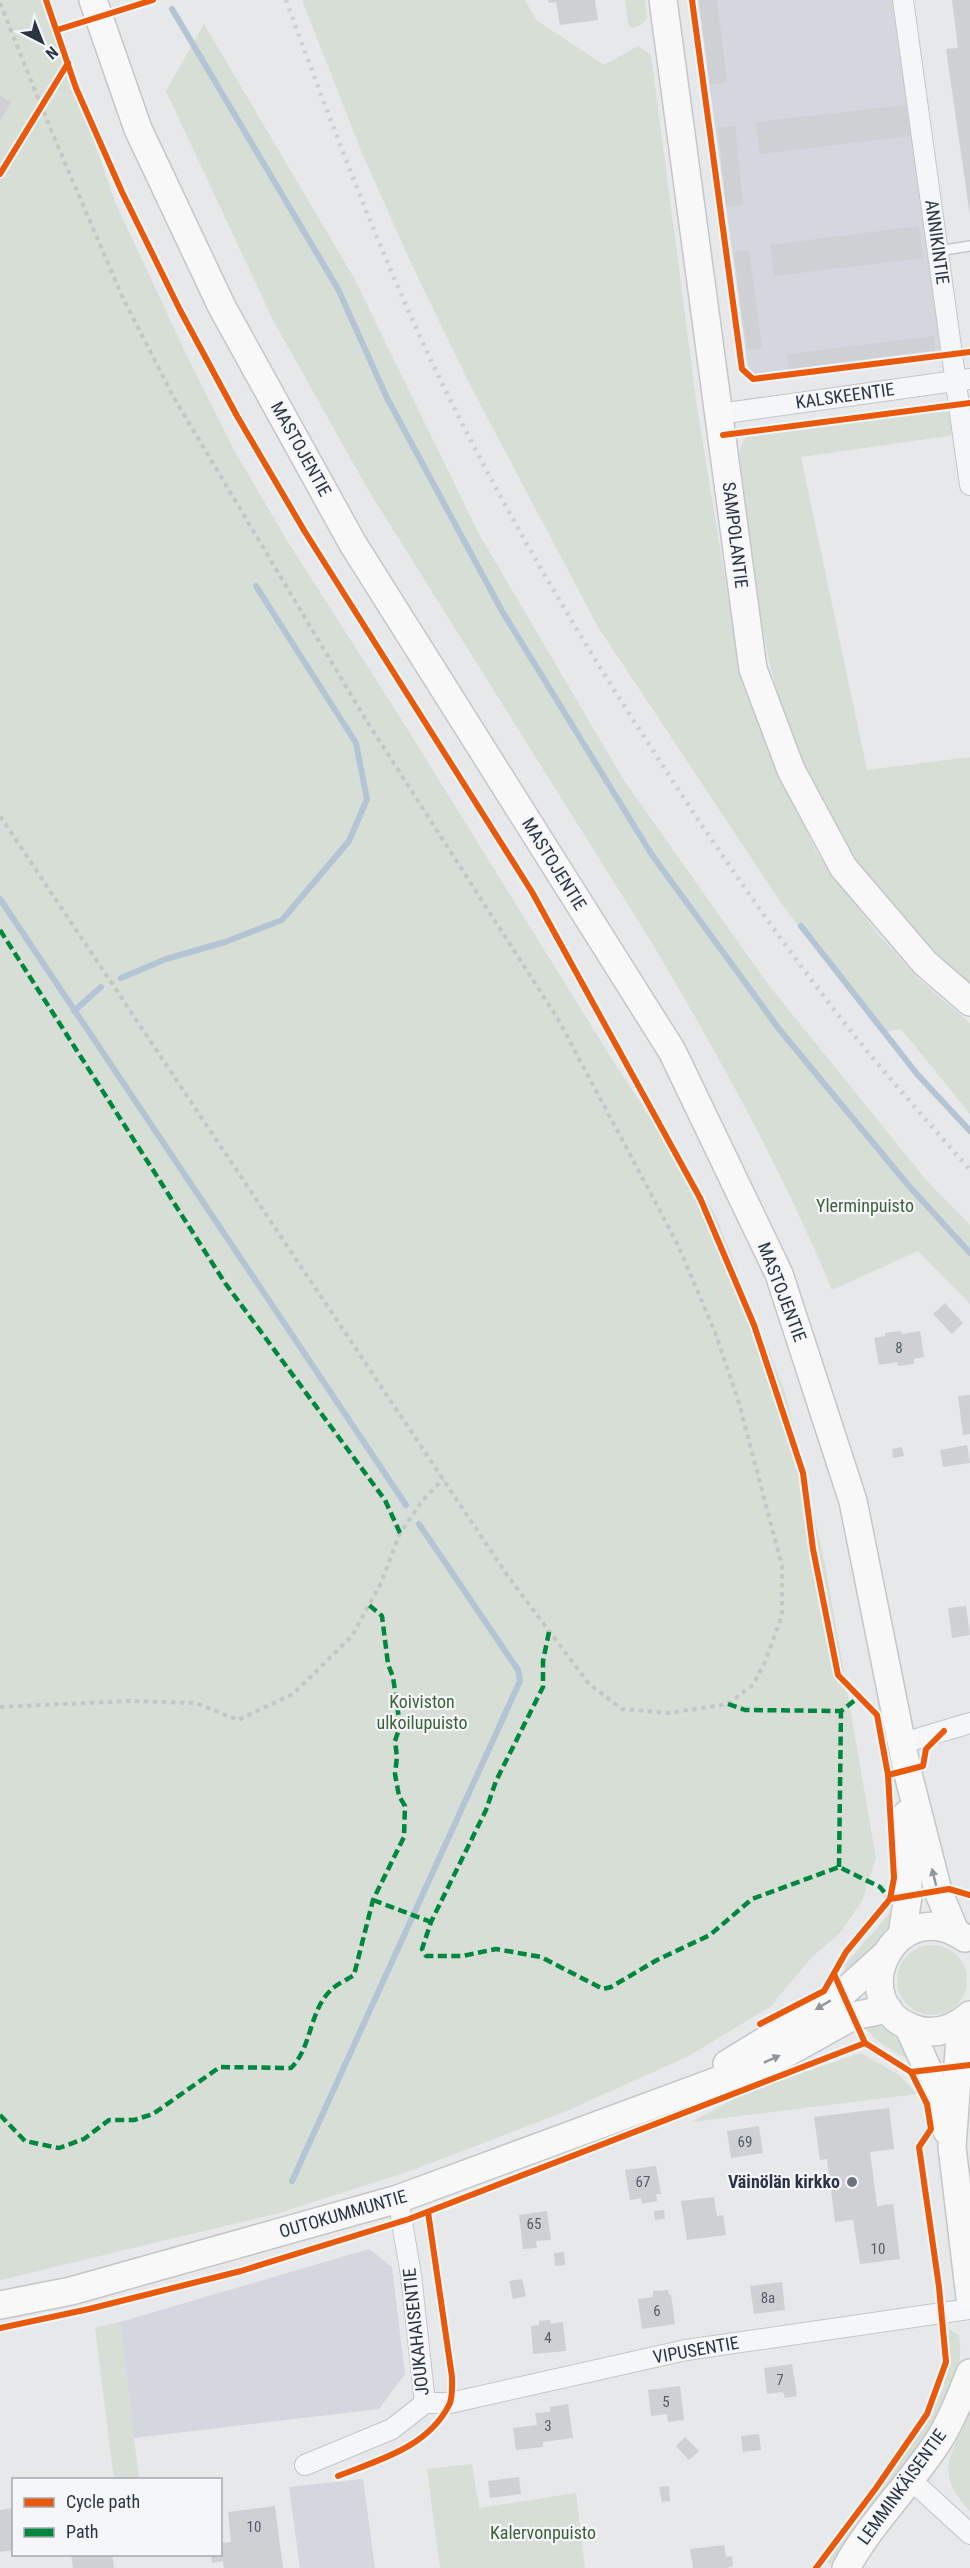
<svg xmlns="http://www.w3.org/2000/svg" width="970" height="2568" font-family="'Roboto Condensed',sans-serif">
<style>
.built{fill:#d4d7dd}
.green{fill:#d6ded6}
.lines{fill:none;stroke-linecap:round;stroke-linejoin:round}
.stream{stroke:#b4c4d5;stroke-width:6}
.building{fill:#ced0d3}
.lane-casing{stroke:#c4c6c8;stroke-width:12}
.street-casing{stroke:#c4c6c8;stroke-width:22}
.secondary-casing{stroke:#c4c6c8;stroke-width:30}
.path{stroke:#c5c6ca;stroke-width:4;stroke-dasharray:4.5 4.5;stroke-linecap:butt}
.lane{stroke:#f5f6f7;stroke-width:9}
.street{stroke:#f5f6f7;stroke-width:20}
.secondary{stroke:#f8f8f8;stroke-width:27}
.rail{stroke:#cecfd2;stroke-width:4.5;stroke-dasharray:3 6;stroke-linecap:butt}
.quiet{stroke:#00873e;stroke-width:4.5;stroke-dasharray:9 4.5;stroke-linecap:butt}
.cycleway-casing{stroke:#f4f6f9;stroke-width:10}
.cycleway{stroke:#e8590c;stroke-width:6}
.oneway{fill:#92969e}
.poi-dot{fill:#6c737f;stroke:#f4f6f9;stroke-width:2}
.labels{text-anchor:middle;stroke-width:4.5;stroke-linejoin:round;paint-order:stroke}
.number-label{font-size:15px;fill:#545c69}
.street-label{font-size:18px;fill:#2b3445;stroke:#f4f6f9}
.park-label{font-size:18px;fill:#3f6138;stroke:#f4f6f9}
.poi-label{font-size:18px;font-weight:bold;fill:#2b3445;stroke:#f4f6f9;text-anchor:end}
</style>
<rect width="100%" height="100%" fill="#e6e8ea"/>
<g class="built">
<polygon points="698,0 893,0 942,352 755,375 748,367"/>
<polygon points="369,2249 392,2267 405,2374 379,2409 134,2438 120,2322"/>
<polygon points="363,2479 375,2568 300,2568 289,2487"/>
</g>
<g class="green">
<polygon points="0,0 45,0 115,202 188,358 234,450 286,539 398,714 615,1064 715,1214 786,1395 825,1564 876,1858 862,1901 839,1934 812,1957 770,2007 687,2057 564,2112 413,2170 279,2213 0,2280"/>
<polygon points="302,0 525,0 536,20 604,65 638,46 651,55 698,414 734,633 764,741 817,853 878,934 921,981 970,1023 970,1114 901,1029 881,1033 784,907 598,627 468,381 412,265 362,153"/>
<polygon points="625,0 645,0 647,18 641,25 632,28 628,24"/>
<path d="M204,24L354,278L479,534L623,779L767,983L926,1180L970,1225V1304L918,1251L832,1290C782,1169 719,1056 652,943L367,488L272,318L166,91Z"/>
<path d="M946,410L950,414L955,435L801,457L867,770L970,757V987C954,973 935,961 921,945C860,879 803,786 779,699C756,618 749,534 739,451L746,436Z"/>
<polygon points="897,1905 894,1924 846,1978 844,1966"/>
<circle cx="932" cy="1980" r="35"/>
<path d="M864,2023C889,2025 902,2043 915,2063C897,2052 873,2044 864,2023Z"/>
<polygon points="861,2053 899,2075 917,2094 691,2122 749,2091"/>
<polygon points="120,2322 139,2479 114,2479 95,2328"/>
<path d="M949,2329L959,2335C968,2392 922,2444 889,2486C869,2512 850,2538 830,2564L827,2562L924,2428L944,2387Z"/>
<path d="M970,2413V2511C933,2471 951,2456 970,2413Z"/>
<polygon points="472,2464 479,2508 576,2493 585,2568 440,2568 427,2469"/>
</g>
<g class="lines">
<g class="stream">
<polyline points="172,9 338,289 387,398 502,611 652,855 779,1029 908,1185 970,1253"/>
<polyline points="0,899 406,1505"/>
<polyline points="801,926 917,1074 970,1131"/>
<polyline points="121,978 166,959 225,942 282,920 349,841 367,799 356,743 256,586"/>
<polyline points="74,1011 101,987"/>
<polyline points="292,2181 520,1681 518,1670 419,1524"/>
</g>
</g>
<g class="building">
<polygon points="548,0 595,0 598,20 560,25 556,2 549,3"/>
<polygon points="699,0 717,0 727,82 710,85"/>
<polygon points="952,0 970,0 970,216 946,49 958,48"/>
<polygon points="0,96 11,102 0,121"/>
<polygon points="906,105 910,136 760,154 756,122"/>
<polygon points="735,126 743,205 726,207 718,128"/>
<polygon points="919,226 923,258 774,276 770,245"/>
<polygon points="749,250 762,348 747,350 734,252"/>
<polygon points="934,336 935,350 789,369 787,354"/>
<polygon points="945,1303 963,1323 952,1334 933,1314"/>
<polygon points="901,1331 902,1334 920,1331 924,1357 914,1359 914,1364 898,1366 897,1362 879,1365 874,1338 885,1336 885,1333"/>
<polygon points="970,1395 970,1434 963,1435 958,1396"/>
<polygon points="967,1445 970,1463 943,1467 940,1450"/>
<polygon points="902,1447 904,1456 893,1458 892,1449"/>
<polygon points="966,1606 970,1635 952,1638 948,1608"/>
<polygon points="889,2108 894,2149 870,2152 877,2206 893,2204 900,2259 860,2264 853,2220 835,2222 827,2159 820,2160 814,2117"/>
<polygon points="759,2126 763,2153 731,2158 727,2131"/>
<polygon points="656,2166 661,2194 656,2194 657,2201 642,2204 641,2198 630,2200 625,2170"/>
<polygon points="714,2197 717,2216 723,2215 726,2235 687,2240 681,2201"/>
<polygon points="664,2210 665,2219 655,2220 654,2211"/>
<polygon points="547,2211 551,2240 536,2241 537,2248 523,2249 519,2215"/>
<polygon points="564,2252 565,2265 555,2266 554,2253"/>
<polygon points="522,2279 526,2296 513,2299 509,2281"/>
<polygon points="782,2282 785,2310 754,2314 750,2286"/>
<polygon points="668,2290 669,2295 671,2294 675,2324 642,2329 638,2299 653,2297 653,2291"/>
<polygon points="550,2320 551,2324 563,2322 566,2351 533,2354 531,2326 539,2325 539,2321"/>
<polygon points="792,2364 797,2396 785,2398 783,2392 767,2394 764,2368"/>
<polygon points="680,2386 684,2420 668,2422 667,2414 651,2416 648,2390"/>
<polygon points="568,2404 573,2438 543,2442 543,2447 516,2450 513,2428 537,2425 535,2413 550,2412 550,2407"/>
<polygon points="759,2434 761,2450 743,2452 741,2436"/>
<polygon points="685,2437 699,2451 689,2460 676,2446"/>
<polygon points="519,2477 521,2494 490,2498 488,2481"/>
<polygon points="669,2486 670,2501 662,2502 659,2487"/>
<polygon points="275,2506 283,2568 224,2568 223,2561 212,2563 211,2554 220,2554 221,2543 231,2542 228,2512"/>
<polygon points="14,2508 14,2550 0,2552 0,2510"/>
<polygon points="724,2545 726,2557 732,2556 733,2566 727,2568 693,2568 690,2549"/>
<polygon points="71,2554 112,2554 114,2568 73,2568"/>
</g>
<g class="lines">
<defs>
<polyline id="lane" points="938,251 970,246"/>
<g id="street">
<polyline points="903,0 970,485"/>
<polyline points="719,414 970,379"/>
<polyline points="903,1743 970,1723"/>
<polyline points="425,2403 450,2403 686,2350 970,2309"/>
<polyline points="305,2465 392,2429 425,2403 411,2275 398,2199"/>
<polyline points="910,2479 970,2534"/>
</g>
<g id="secondary">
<polyline points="93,0 138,129 222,307 353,544 672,1051 779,1274 853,1501 907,1770 938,1891 955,1931"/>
<polyline points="663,0 753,669 791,770 843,867 925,963 970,1002"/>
<polyline points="902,1935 908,1896 907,1814"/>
<path d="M965,1938C894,1890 841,2004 915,2029C936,2036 954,2029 970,2015"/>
<polyline points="961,2023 952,2147 970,2297"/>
<polyline points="908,2026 928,2070 947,2131"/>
<polyline points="727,2064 843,1993 884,1956"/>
<polyline points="0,2305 71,2291 398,2199 774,2060 853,2016 888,2009"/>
<path d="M846,2568C871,2522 910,2485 939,2440C952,2419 961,2396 970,2373"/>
</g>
</defs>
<use href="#lane" class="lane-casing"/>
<use href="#street" class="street-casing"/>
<use href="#secondary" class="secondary-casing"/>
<g class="path">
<polyline points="0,3 48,123 122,296 174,398 366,720 558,1019 677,1243 715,1332 739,1403 782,1566 782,1615 765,1662 753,1685 728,1704 669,1713 622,1709 589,1684 507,1575 0,816"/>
<polyline points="0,1707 129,1701 196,1703 238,1720 293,1694 352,1636 381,1583 400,1533 423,1500 443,1479"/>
</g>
<use href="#lane" class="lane"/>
<use href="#street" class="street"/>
<use href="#secondary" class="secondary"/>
<path class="rail" d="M286,0C330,120 375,240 429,356C494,493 570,623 652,749C715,847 781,943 854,1035C891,1081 931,1125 970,1170"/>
<g class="quiet">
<polyline points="0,930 225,1283 385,1500 400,1533"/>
<polyline points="549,1632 543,1661 543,1687 496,1781 486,1810 431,1922 422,1949 426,1956 462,1956 496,1949 541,1957 603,1989 611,1987 657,1960 710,1935 752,1899 839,1867 880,1887 890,1899"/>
<polyline points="728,1704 745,1710 841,1711 859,1697"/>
<polyline points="839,1867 841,1711"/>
<polyline points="373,1900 431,1922"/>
<path d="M0,2115L25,2141L59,2148L84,2139L109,2120H134L153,2114L220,2067L291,2068C312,2047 309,2012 330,1991C336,1984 347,1980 354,1975L373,1900L404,1837L405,1806L399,1796L395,1774L397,1757L395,1741L400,1726L393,1677L388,1664L382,1616L369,1605"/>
</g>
<defs>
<g id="cycleway">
<polyline points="46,0 76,88 122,192 180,310 237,416 305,532 532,892 700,1198 754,1325 803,1473 813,1549 838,1675 877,1715 888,1775 894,1878 890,1899"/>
<polyline points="692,0 742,369 753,379 970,352"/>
<polyline points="57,30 153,0"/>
<polyline points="0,174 68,63"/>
<polyline points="723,435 970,403"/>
<polyline points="888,1775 923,1766 926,1749 944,1731"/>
<polyline points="834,1974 865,2043"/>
<polyline points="760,2024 824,1991 846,1952 890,1899 949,1889 970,1895"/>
<polyline points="0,2328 89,2309 241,2271 409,2219 865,2043 911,2072 970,2065"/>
<path d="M338,2476C379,2460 428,2447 449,2405C453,2398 452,2386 452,2377L428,2212"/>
<polyline points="816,2568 876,2488 927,2414 946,2362 939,2287 919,2147 931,2129 927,2104 911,2072"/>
</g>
</defs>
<use href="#cycleway" class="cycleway-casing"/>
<use href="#cycleway" class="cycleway"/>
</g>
<defs><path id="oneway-solid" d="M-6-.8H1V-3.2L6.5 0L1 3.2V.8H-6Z" transform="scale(1.5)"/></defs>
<g class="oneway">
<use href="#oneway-solid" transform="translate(934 1877) rotate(-104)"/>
<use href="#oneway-solid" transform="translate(823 2005) rotate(149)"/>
<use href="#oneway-solid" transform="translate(772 2059) rotate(-24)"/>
</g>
<circle class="poi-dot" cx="852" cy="2182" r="6"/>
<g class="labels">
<g class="number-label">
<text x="899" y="1353">8</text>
<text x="745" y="2147">69</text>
<text x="643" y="2187">67</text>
<text x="534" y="2229">65</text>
<text x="878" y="2254">10</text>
<text x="768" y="2303">8a</text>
<text x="657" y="2316">6</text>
<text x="548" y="2343">4</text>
<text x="780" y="2385">7</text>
<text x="666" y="2407">5</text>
<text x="548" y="2431">3</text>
<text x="254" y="2532">10</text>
</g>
<g class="street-label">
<text transform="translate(937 242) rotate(82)" y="6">ANNIKINTIE</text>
<text transform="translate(845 396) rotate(-8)" y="6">KALSKEENTIE</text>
<text transform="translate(301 449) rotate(61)" y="6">MASTOJENTIE</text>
<text transform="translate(735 535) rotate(83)" y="6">SAMPOLANTIE</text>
<text transform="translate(554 864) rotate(58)" y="6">MASTOJENTIE</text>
<text transform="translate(782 1292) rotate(69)" y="6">MASTOJENTIE</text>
<text transform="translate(343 2214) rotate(-16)" y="6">OUTOKUMMUNTIE</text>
<text transform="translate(416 2332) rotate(-96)" y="6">JOUKAHAISENTIE</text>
<text transform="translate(696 2350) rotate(-10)" y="6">VIPUSENTIE</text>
<text transform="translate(902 2487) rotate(-54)" y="6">LEMMINKÄISENTIE</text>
</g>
<g class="park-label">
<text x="865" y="1212">Ylerminpuisto</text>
<text x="422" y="1708">Koiviston<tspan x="422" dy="21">ulkoilupuisto</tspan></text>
<text x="543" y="2539">Kalervonpuisto</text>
</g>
<g class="poi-label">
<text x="840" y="2188">Väinölän kirkko</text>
</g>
</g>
<rect x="12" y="2478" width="210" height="78" fill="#f4f6f9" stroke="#a4a8b1" stroke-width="1.5"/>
<rect x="24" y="2498" width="30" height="9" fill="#e8590c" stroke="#a4a8b1" stroke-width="1.5"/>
<text x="66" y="2508" font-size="18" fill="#2b3445">Cycle path</text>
<rect x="24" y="2528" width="30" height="9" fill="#00873e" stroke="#a4a8b1" stroke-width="1.5"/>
<text x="66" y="2538" font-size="18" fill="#2b3445">Path</text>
<g transform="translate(42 42) rotate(138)" stroke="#f4f6f9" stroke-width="4.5" paint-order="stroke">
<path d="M0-4.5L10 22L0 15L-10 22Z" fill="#2b3445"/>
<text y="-9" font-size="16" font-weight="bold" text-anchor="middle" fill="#2b3445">N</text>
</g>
</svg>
